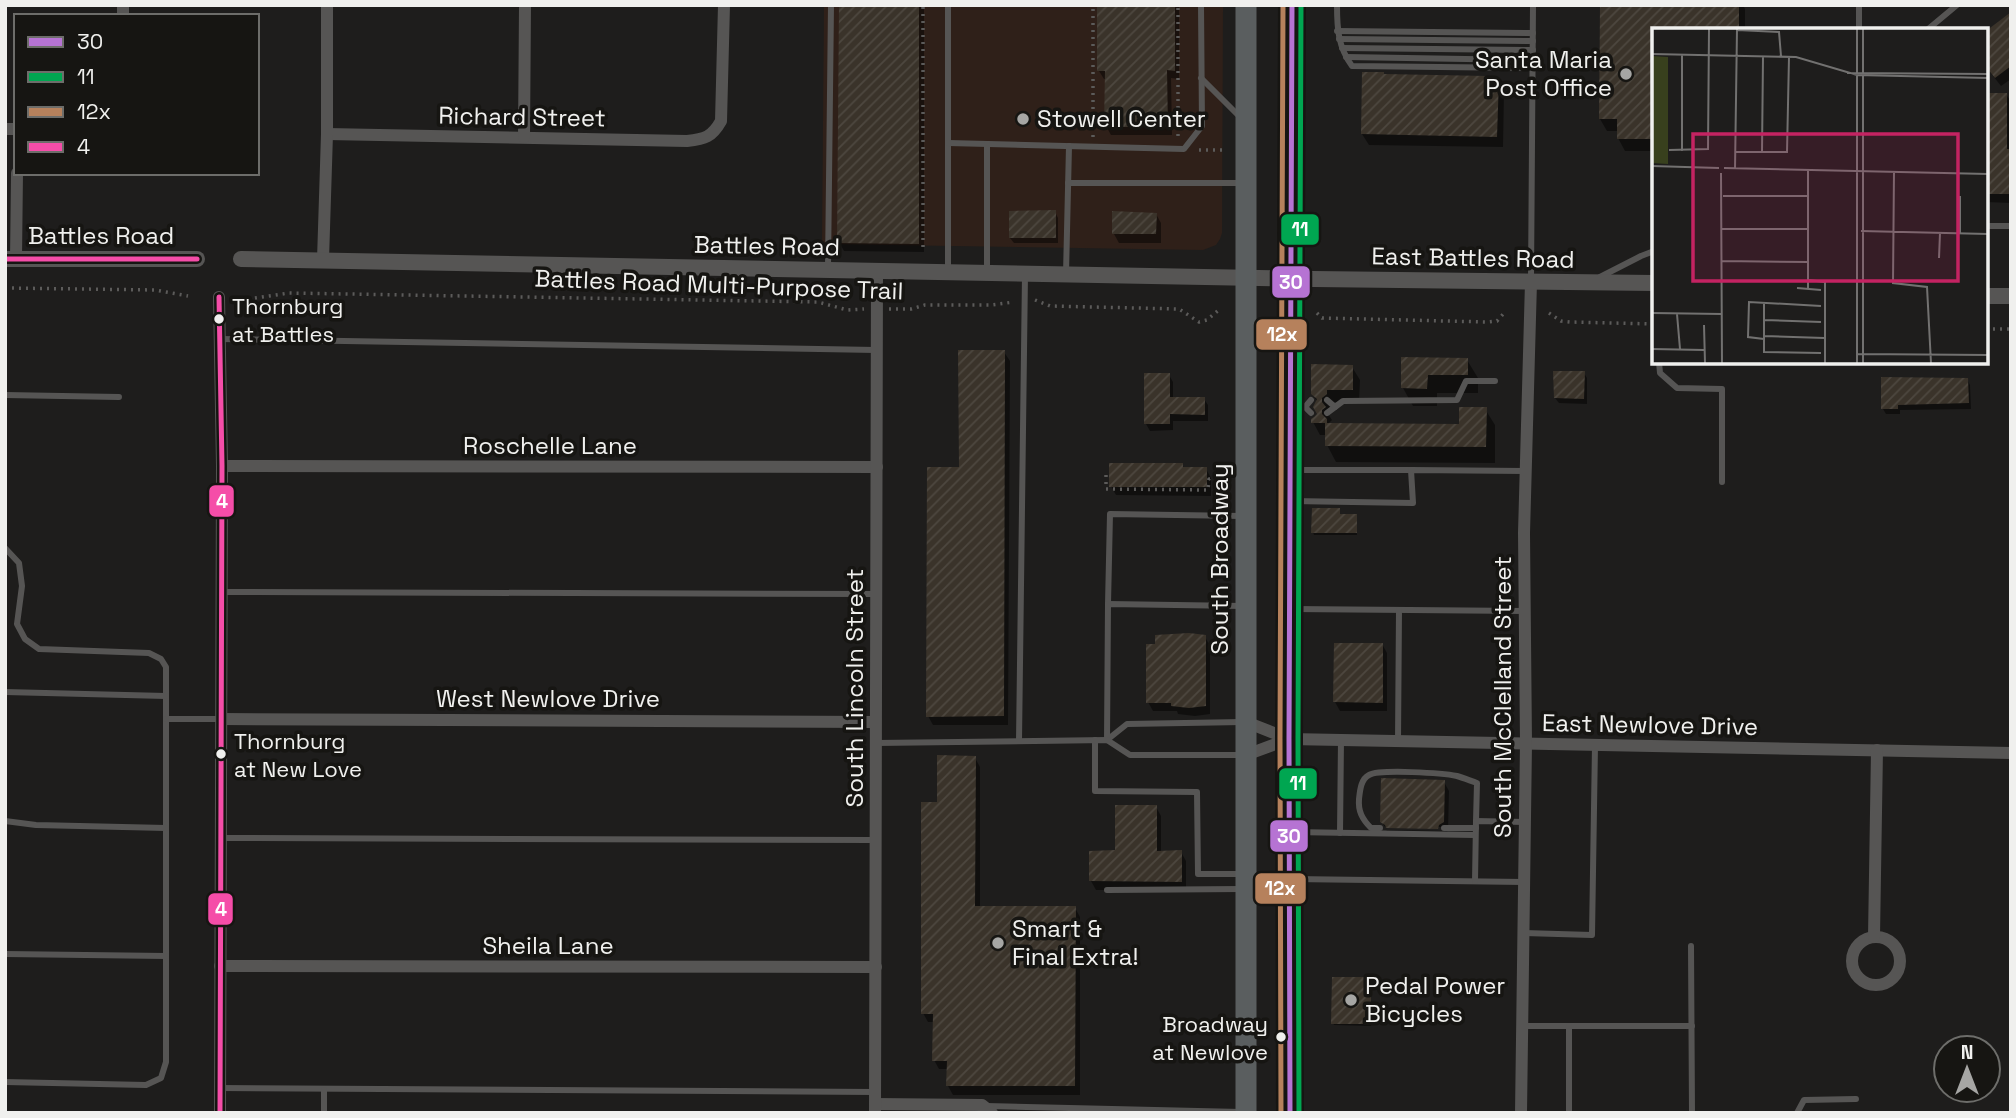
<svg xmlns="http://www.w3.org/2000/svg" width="2016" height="1118" font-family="'Space Grotesk',sans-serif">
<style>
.commercial{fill:#2f2019}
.shadow{fill:#0007}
.building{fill:url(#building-hatch)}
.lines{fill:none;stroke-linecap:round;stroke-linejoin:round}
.path{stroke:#5c5b5a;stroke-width:3.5;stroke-dasharray:2 5;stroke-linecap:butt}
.service{stroke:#565554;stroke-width:6}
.minor{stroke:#565554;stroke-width:12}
.tertiary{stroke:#565554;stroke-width:16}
.primary{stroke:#5a5e5f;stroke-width:21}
.bus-1-casing{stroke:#161512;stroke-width:10}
.bus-2-casing{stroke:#161512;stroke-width:10}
.bus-3-casing{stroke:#161512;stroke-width:10}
.bus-4-casing{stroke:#161512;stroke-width:10}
.bus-1{stroke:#b673d3;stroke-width:5}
.bus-2{stroke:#00a651;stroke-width:5}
.bus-3{stroke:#b6815c;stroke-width:5}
.bus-4{stroke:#f54da8;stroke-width:5}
.poi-dot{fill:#a6a6a4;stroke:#161512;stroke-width:2.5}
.bus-dot{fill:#f0f0ee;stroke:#161512;stroke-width:2.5}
.labels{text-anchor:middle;stroke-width:7;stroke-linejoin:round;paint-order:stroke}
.bus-label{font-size:22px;fill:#f0f0ee;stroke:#161512;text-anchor:start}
.poi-label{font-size:24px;fill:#f0f0ee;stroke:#161512;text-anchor:start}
.street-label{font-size:24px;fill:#f0f0ee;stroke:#161512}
.inset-road{fill:none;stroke:#727170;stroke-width:2}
.view{fill:#c42362;fill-opacity:0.15;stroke:#c42362;stroke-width:3.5}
.inset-edge{fill:none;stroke:#f0f0ee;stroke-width:3.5}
.line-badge{stroke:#161512;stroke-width:2.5}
.badge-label{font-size:19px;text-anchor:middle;font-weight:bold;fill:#fff}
</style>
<defs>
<pattern id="building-hatch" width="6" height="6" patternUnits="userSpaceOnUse" patternTransform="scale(1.75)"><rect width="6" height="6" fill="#3a332a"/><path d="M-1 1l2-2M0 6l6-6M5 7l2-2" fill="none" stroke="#4d473f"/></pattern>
</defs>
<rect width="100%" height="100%" fill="#1e1d1c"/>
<polygon class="commercial" points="824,5 1223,5 1222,233 1220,239 1216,245 1203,250 822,244"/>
<g class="shadow">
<polygon points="841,5 924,5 924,252 844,251 839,242"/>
<polygon points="1099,5 1179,5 1179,79 1171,78 1172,135 1111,135 1106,126 1106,79 1104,79 1099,71"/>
<polygon points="1602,5 1743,5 1745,9 1745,30 1654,30 1654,151 1625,151 1618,138 1618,131 1607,131 1600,119"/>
<polygon points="2011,14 2011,79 2001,86 1986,67"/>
<polygon points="1384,76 1498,81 1504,92 1503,147 1369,145 1362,134"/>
<polygon points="1986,94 2006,94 2011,102 2011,203 1986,202"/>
<polygon points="1055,212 1058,218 1058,243 1014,243 1010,238"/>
<polygon points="1156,214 1161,223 1161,243 1119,243 1114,234"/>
<polygon points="1004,352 1010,361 1008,725 933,725 928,716 960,469"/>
<polygon points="1403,359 1467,360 1478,378 1478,393 1437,393 1437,406 1413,406 1403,388"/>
<polygon points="1352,367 1360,380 1359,402 1333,402 1328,414 1332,420 1328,424 1460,426 1485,409 1495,425 1495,463 1336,462 1327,445 1327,435 1320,435 1313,422 1319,414 1317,402 1313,394"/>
<polygon points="1584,373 1587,378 1587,404 1559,403 1555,398"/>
<polygon points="1169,375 1173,382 1173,399 1204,399 1208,405 1208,421 1173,421 1173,430 1150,431 1146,424"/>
<polygon points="1967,379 1970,385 1971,409 1900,410 1900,414 1886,414 1883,409"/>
<polygon points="1182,465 1185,469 1206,469 1211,478 1211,496 1116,495 1111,486"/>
<polygon points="1339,510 1340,516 1356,516 1357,535 1314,535 1313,532"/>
<polygon points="1205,637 1210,646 1210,714 1195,716 1178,714 1177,711 1153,711 1148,702"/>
<polygon points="1382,644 1387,653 1387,711 1340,711 1335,702"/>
<polygon points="975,758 980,767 980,908 1075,908 1080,917 1080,1095 953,1095 948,1086 948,1069 939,1069 934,1060 934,1022 928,1022 923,1013 938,804"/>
<polygon points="1444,782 1449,791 1448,831 1444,834 1387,831 1386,830 1447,831 1447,827 1385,827 1382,822"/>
<polygon points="1156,807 1161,816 1161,852 1181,852 1186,861 1186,890 1096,890 1091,881"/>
<polygon points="1370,979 1371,1026 1334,1025 1333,1023"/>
</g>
<g class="building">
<polygon points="839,5 919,5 919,244 837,243"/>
<polygon points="1097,5 1175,5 1175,71 1167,70 1168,127 1104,127 1105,71 1097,71"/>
<polygon points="1600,5 1739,5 1739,30 1654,30 1654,139 1617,139 1617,119 1599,119"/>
<polygon points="2011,12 2011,66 1995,78 1986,67 1986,31"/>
<polygon points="1362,72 1384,72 1384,74 1487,76 1487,79 1499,79 1497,137 1361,134"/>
<polygon points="1986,93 2007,93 2007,149 2010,149 2009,194 1986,194"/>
<polygon points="1056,210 1056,238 1009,238 1009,211"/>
<polygon points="1112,211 1157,213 1156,234 1112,234"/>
<polygon points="958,350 1005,350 1004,716 926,717 927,467 959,467"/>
<polygon points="1401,357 1468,358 1468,375 1428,375 1427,389 1401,388"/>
<polygon points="1311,364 1353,365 1353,390 1327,390 1327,394 1322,398 1322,402 1326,407 1322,410 1322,414 1327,419 1327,423 1311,423 1311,419 1314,417 1317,414 1313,407 1317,399 1311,394"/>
<polygon points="1553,371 1585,371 1584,399 1554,398"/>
<polygon points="1144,373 1170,373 1170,397 1205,397 1205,415 1170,414 1170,424 1144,424"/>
<polygon points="1881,377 1968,378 1969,403 1898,405 1898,409 1881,409"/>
<polygon points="1459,407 1487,407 1486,447 1325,446 1325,423 1459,424"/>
<polygon points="1109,463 1183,463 1183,467 1207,467 1207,487 1109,487"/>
<polygon points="1312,508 1340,508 1340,514 1357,514 1357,533 1311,533"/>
<polygon points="1189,633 1206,635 1206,706 1189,708 1171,706 1171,703 1146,703 1146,644 1155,644 1155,635"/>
<polygon points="1334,643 1383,643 1383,703 1333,702"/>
<polygon points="937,755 976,756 975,906 1076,906 1075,1086 946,1086 947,1061 932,1061 933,1014 921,1014 921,802 937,802"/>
<polygon points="1381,778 1445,780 1444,822 1439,825 1438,829 1386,828 1385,825 1380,822"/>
<polygon points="1115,805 1157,805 1157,851 1182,850 1182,882 1089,881 1089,851 1115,850"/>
<polygon points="1332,977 1371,977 1371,1024 1331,1024"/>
</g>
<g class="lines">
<g class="path">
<polyline points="1178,136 1178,5"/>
<polyline points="1093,137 1093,5"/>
<polyline points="1199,150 1226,150"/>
<polyline points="923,247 923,5"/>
<polyline points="5,288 155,290 188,296"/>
<polyline points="248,299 289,293 818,302 847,310 864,309"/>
<polyline points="1035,300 1050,306 1179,309 1199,322 1207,320 1220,309"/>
<polyline points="889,309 911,309 925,305 991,305 1014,302"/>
<polyline points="1317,313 1322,318 1487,322 1497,321 1505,312"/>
<polyline points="1549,313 1561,321 1570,322 1654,324"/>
<polyline points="1986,329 2011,329"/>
<polyline points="1106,475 1106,489 1208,490 1209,479 1225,480"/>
</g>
<g class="service">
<polyline points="948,5 948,272"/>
<path d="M1337,5C1337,28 1338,47 1352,66L1533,68"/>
<polyline points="1859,5 1859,30"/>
<polyline points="1927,30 1957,5"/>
<polyline points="1337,31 1533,33"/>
<polyline points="1339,39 1533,41"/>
<polyline points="1342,48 1533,50"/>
<polyline points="1346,57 1533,60"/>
<polyline points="1201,78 1239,116"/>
<polyline points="948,143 1184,149 1202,126 1201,5"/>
<polyline points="1068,183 1244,183"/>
<polyline points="1986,226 2011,226"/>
<polyline points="828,268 831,5"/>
<polyline points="987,271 987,144"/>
<polyline points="1066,274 1069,146"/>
<polyline points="1600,277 1641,256 1654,251"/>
<polyline points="1531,280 1533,5"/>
<polyline points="220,339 876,350"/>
<polyline points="1659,362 1660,373 1677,388 1722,389 1722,482"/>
<polyline points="5,395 119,397"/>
<polyline points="1311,400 1305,407 1311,413"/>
<polyline points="1327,400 1335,407 1327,413"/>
<polyline points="1335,407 1343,401 1457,400 1466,381 1495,381"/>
<polyline points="1292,470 1411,470"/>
<polyline points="1292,501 1413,503 1411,470 1525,471"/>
<polyline points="5,548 19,563 22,586 17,624 25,639 39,649 149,653 161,659 166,667 166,1062 161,1078 146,1085 5,1082"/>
<polyline points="222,592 876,594"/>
<polyline points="1108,604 1110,514 1242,516"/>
<polyline points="1292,609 1525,611"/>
<polyline points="5,692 166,696"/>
<polyline points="166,719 222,719"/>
<polyline points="1095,740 1095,791 1197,792 1198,874 1241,874"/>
<polyline points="1107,740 1108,604 1243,606"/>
<polyline points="1107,740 1127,724 1243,722"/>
<polyline points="1019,741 1025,274"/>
<polyline points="1398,741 1399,610"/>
<polyline points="876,743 1107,740 1130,755 1242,755"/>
<polyline points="5,821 36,825 166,828"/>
<path d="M1380,828H1371C1362,819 1358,811 1359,799C1360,790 1361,779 1369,775C1380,769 1443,773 1457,776C1464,778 1471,781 1477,783L1476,821"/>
<polyline points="1444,828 1476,828"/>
<polyline points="1292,832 1475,835"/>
<polyline points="1340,833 1341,740"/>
<polyline points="222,838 875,840"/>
<polyline points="1292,879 1524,882"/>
<polyline points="1475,881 1476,821 1525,822"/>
<polyline points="1107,890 1242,889"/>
<polyline points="1523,933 1592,935 1595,745"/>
<polyline points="1691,946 1692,1113"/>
<polyline points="5,954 166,956"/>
<polyline points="1522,1026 1692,1026"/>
<polyline points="1569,1026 1569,1111"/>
<polyline points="219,1088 875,1092"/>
<polyline points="986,1106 1241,1112"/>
<polyline points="324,1113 324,1090"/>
<polyline points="1797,1113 1804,1100 1856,1099"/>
</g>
<g class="minor">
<polyline points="123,5 123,16"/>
<polyline points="5,129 16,129"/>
<path d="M327,134L687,141C705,139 712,137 721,121L724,5"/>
<polyline points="524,137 525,5"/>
<polyline points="16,259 17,173"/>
<polyline points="323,260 327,134 327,5"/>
<polyline points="219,297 222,466 220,1113"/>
<polyline points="222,466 877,467"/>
<polyline points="222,719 875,722"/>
<polyline points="1246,722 1289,739 2011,753"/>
<polyline points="1246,755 1289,739"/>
<circle cx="1876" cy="961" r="24"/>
<polyline points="1874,937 1877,750"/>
<polyline points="220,966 876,967"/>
<polyline points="875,1104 982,1105 992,1113"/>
<polyline points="875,1113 877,271"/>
<polyline points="1521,1113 1526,743 1524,533 1531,282"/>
</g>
<g class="tertiary">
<polyline points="5,259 197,259"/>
<polyline points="241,259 1314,279 1654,283"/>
<polyline points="1986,296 2011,296"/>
</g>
<g class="primary">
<polyline points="1246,5 1246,1113"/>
<polyline points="1290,1113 1289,739 1292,5"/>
</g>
<defs>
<polyline id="bus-1" points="1290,1113 1289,739 1292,5"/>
<polyline id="bus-2" points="1299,1113 1298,739 1301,5"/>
<polyline id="bus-3" points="1281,1113 1280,739 1283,5"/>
<g id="bus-4">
<polyline points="5,259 197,259"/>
<polyline points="219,297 222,466 220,1113"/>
</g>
</defs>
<use href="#bus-1" class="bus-1-casing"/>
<use href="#bus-2" class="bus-2-casing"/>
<use href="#bus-3" class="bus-3-casing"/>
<use href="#bus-4" class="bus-4-casing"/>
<use href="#bus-1" class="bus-1"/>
<use href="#bus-2" class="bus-2"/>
<use href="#bus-3" class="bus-3"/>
<use href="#bus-4" class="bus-4"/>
</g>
<g class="poi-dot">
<circle cx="1626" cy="74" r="7"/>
<circle cx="1023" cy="119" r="7"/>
<circle cx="998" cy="943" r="7"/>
<circle cx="1351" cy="1000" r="7"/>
</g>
<g class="bus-dot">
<circle cx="219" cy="319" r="6"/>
<circle cx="221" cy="754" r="6"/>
<circle cx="1281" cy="1037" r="6"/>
</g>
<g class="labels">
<g class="bus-label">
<text x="232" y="314">Thornburg<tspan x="232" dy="28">at Battles</tspan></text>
<text x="234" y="749">Thornburg<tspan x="234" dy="28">at New Love</tspan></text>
<text x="1268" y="1032" text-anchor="end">Broadway<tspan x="1268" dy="28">at Newlove</tspan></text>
</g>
<g class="poi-label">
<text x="1612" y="68" text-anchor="end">Santa Maria<tspan x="1612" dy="28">Post Office</tspan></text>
<text x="1037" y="127">Stowell Center</text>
<text x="1012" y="937">Smart &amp;<tspan x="1012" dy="28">Final Extra!</tspan></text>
<text x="1365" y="994">Pedal Power<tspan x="1365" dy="28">Bicycles</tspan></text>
</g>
<g class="street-label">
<text transform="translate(522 117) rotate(1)" y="8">Richard Street</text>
<text x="101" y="244">Battles Road</text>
<text transform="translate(767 246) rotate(1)" y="8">Battles Road</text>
<text transform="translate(1473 258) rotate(1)" y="8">East Battles Road</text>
<text transform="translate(719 285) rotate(2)" y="8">Battles Road Multi-Purpose Trail</text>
<text x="550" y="454">Roschelle Lane</text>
<text transform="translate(1220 559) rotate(-90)" y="8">South Broadway</text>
<text transform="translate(855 688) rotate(-90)" y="8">South Lincoln Street</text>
<text transform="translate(1503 697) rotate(-90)" y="8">South McClelland Street</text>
<text x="548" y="707">West Newlove Drive</text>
<text transform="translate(1650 725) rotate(1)" y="8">East Newlove Drive</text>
<text x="548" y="954">Sheila Lane</text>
</g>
</g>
<g transform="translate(1652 28)">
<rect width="336" height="336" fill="#1e1d1c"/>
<path d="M0,28L16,29V136L0,135Z" fill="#38401d"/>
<path class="inset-road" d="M85,2L127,4L129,28M0,26L144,29L205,47L336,50M195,45L336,46M17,122L56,121L57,1M30,123V27M84,124H135L137,29M110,124L111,29M0,138L67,140M72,140L336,146M83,141L85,1M242,143L241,255L275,259L279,335M69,145L70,335M336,151V220M71,168H156M308,168V205M70,201H156M209,203L336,206M287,230L288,205M70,233L156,234M156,252L173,254V335M145,260L169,262M156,261V142M112,275V324L169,325M0,285L70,286M25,286L28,321M112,292L169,294M52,297L53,335M112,308L172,310M112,311L96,309L97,274L169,278M0,321L52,322M205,326L336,327M205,335V1M211,335V1"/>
<path class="view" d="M41,106H306V253H41Z"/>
<rect width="336" height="336" class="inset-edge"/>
</g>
<g class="line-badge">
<rect x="1280" y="213" width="40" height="33" rx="7" fill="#00a651"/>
<rect x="1271" y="265" width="40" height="34" rx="7" fill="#b673d3"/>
<rect x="1255" y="318" width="53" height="33" rx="7" fill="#b6815c"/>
<rect x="208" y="484" width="27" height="34" rx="7" fill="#f54da8"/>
<rect x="1278" y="767" width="40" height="33" rx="7" fill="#00a651"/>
<rect x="1269" y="819" width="40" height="34" rx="7" fill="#b673d3"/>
<rect x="1254" y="872" width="53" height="33" rx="7" fill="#b6815c"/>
<rect x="207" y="892" width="27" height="34" rx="7" fill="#f54da8"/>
</g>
<g class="badge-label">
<text x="1300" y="236">11</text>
<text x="1291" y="289">30</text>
<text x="1282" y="341">12x</text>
<text x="222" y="508">4</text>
<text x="1298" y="790">11</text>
<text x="1289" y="843">30</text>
<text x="1280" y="895">12x</text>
<text x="221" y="916">4</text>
</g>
<rect width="2016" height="1118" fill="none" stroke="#f0f0ee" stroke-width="14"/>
<rect x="14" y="14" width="245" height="161" fill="#161512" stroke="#6d6d6a" stroke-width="2"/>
<rect x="28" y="37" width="35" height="10" fill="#b673d3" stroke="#6d6d6a" stroke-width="2"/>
<text x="77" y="49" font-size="21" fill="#f0f0ee">30</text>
<rect x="28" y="72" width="35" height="10" fill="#00a651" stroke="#6d6d6a" stroke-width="2"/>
<text x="77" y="84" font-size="21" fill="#f0f0ee">11</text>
<rect x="28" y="107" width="35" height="10" fill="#b6815c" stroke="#6d6d6a" stroke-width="2"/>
<text x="77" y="119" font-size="21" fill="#f0f0ee">12x</text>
<rect x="28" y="142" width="35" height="10" fill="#f54da8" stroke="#6d6d6a" stroke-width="2"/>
<text x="77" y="154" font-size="21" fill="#f0f0ee">4</text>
<g transform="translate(1967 1069)"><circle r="33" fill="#161512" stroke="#6d6d6a" stroke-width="2"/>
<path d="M0-5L12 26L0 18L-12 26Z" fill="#a6a6a4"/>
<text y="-10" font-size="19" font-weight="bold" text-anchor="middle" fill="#f0f0ee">N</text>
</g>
</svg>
